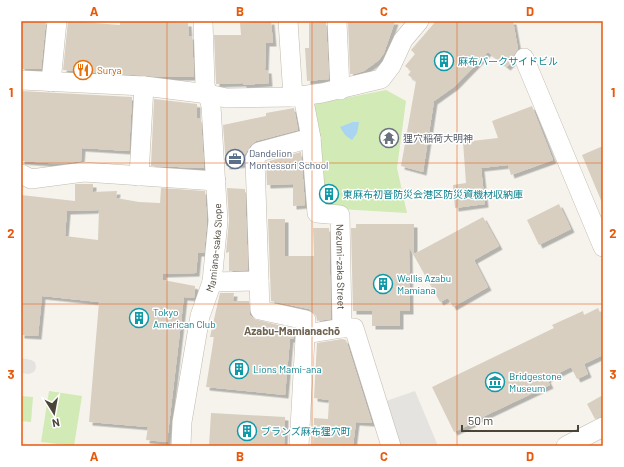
<svg xmlns="http://www.w3.org/2000/svg" width="624" height="467" font-family="Barlow,'Noto Sans JP',sans-serif">
<style>
.green{fill:#d2eab5}
.parking{fill:#e5e3e0}
.water{fill:#a9d4f2}
.building{fill:#d8cfc1;fill-rule:evenodd;filter:url(#shadow)}
.lines{fill:none;stroke-linecap:round;stroke-linejoin:round}
.minor-casing{stroke:#c2bbae;stroke-width:20}
.minor{stroke:#fff;stroke-width:19}
.grid{fill:none;stroke:#e8590c;stroke-width:1;stroke-opacity:0.55}
.labels{text-anchor:middle;stroke-width:3;stroke-linejoin:round;paint-order:stroke}
.culture-label{font-size:10px;fill:#0d838f;stroke:#fff;text-anchor:start}
.food-label{font-size:10px;fill:#c56008;stroke:#fff;text-anchor:start}
.worship-label{font-size:10px;fill:#5b616d;stroke:#fff;text-anchor:start}
.service-label{font-size:10px;fill:#4e5e75;stroke:#fff;text-anchor:start}
.street-label{font-size:10px;fill:#4b4439;stroke:#fff}
.neighbourhood-label{font-size:11px;font-weight:bold;fill:#6e6250;stroke:#fff}
.neatline{fill:none;stroke:#e8590c;stroke-width:1.5}
.grid-label{font-size:13px;text-anchor:middle;font-weight:bold;fill:#e8590c}
</style>
<defs>
<filter id="shadow"><feDropShadow dx="3.5" dy="3.5" stdDeviation="0" flood-color="#0004"/></filter>
</defs>
<rect width="100%" height="100%" fill="#f6f3ec"/>
<g class="green">
<polygon points="386,90 406,101 397,168 407,213 323,208 310,105"/>
<polygon points="49,391 82,396 74,446 41,442"/>
<polygon points="21,396 33,397 31,422 21,421"/>
</g>
<g class="parking">
<polygon points="21,358 31,360 35,362 36,368 34,372 29,374 21,373"/>
<polygon points="415,391 438,446 398,446 383,402"/>
</g>
<polygon class="water" points="353,122 359,122 357,133 352,140 345,135 340,127"/>
<g class="building">
<polygon points="21,21 46,21 41,69 21,69"/>
<polygon points="68,21 120,25 120,21 188,23 189,36 192,36 194,77 163,77 63,70"/>
<polygon points="271,21 273,43 266,43 265,70 268,70 269,83 243,85 243,83 216,84 214,35 241,35 240,23"/>
<polygon points="348,21 395,21 384,53 379,60 364,71 354,74 350,74"/>
<polygon points="436,21 513,21 518,49 513,56 514,60 507,67 488,52 455,86 434,101 423,172 401,166 416,81 408,75 411,71 405,66 415,54 411,50"/>
<polygon points="326,22 329,79 307,81 305,48 309,48 309,23"/>
<polygon points="21,91 132,97 129,151 82,148 81,161 61,164 21,161"/>
<polygon points="154,99 197,104 197,119 201,118 204,168 151,166"/>
<polygon points="532,106 553,160 511,175 508,165 481,168 485,204 455,208 453,185 466,183 463,142 498,138 492,121"/>
<polygon points="294,108 298,130 256,141 250,146 245,154 244,164 226,166 223,125 266,116 266,113"/>
<polygon points="603,146 603,205 582,155"/>
<polygon points="301,152 305,205 293,206 293,184 267,185 266,162"/>
<path d="M75,184H93V192L117,191L116,198L139,202L160,203L161,188L205,191L207,221L204,253H198L196,273L163,274V280L195,286L194,298L184,297L167,442L146,440L148,427L89,422L99,302L42,296L38,336L21,335V195L75,201ZM99,210L98,240L65,236L67,211Z"/>
<polygon points="227,188 245,189 248,270 229,271 229,252 226,253 229,220"/>
<polygon points="559,204 571,229 539,245 527,220"/>
<polygon points="483,217 499,246 474,260 488,287 453,307 448,298 440,302 409,247 410,311 400,311 400,326 372,326 372,311 353,311 351,228 356,228 356,224 414,224 414,254"/>
<polygon points="268,219 285,219 285,256 314,256 313,228 329,228 331,319 317,321 316,315 309,309 271,301"/>
<polygon points="220,293 234,293 233,301 249,301 250,315 254,319 294,329 294,339 290,339 285,395 206,387 214,337 210,337"/>
<polygon points="598,308 603,319 603,355 584,364 588,374 577,379 571,367 547,379 550,385 472,422 473,423 454,432 432,387 554,328 552,325 583,311 584,315"/>
<polygon points="342,339 346,340 372,423 356,422 353,446 313,446 314,418 328,419 329,400 314,398 317,343"/>
<polygon points="603,395 603,416 595,419 587,404"/>
<polygon points="211,413 285,417 284,446 209,446"/>
</g>
<g class="lines">
<defs>
<g id="minor">
<polyline points="288,21 293,97"/>
<polyline points="337,21 340,90"/>
<polyline points="524,58 603,247"/>
<polyline points="21,80 144,86 208,94 226,98 293,97 322,93 381,79 391,66 403,40 419,21"/>
<polyline points="51,82 57,21"/>
<path id="s1" d="M311,138L317,213L340,215L342,328H354L391,446"/>
<polyline points="21,174 31,179 84,172 216,181"/>
<polyline points="139,176 144,86"/>
<polyline points="212,282 259,281"/>
<polyline points="306,334 342,328"/>
<path id="s2" d="M181,446L182,422L200,316L212,282L218,221L211,106L205,85L203,21"/>
<polyline points="299,446 306,320 260,310 255,159 259,152 311,138 303,96"/>
<polyline points="566,446 603,427"/>
</g>
</defs>
<use href="#minor" class="minor-casing"/>
<use href="#minor" class="minor"/>
</g>
<path class="grid" d="M167,21V446M312,21V446M457,21V446M21,163H603M21,304H603"/>
<defs>
<symbol id="building-ring" viewBox="-11 -11 22 22"><circle r="9.5" fill="#fff" stroke="#0f9aa8" stroke-width="1.5"/><path d="M-4-6H4V6H1V3H-1V6H-4ZM-2.5-4.3h1.7v1.8h-1.7ZM.8-4.3h1.7v1.8H.8ZM-2.5-1h1.7V.8h-1.7ZM.8-1h1.7V.8H.8Z" fill="#0f9aa8"/></symbol>
<symbol id="restaurant-ring" viewBox="-11 -11 22 22"><circle r="9.5" fill="#fff" stroke="#e8710a" stroke-width="1.5"/><path d="M-5-6h1v4h1v-4h1v4h1v-4h1v5L-1.5 .5V6h-2V.5L-5-1ZM5-6V6H3V1.5H1.5Q1.5-4 5-6Z" fill="#e8710a"/></symbol>
<symbol id="temple-ring" viewBox="-11 -11 22 22"><circle r="9.5" fill="#fff" stroke="#6b7280" stroke-width="1.5"/><path d="M0-6L5-2H3V0L6.5 2.5H4V6H1.5V3h-3V6H-4V2.5H-6.5L-3 0V-2H-5Z" fill="#6b7280"/></symbol>
<symbol id="office-ring" viewBox="-11 -11 22 22"><circle r="9.5" fill="#fff" stroke="#5c6f8a" stroke-width="1.5"/><path d="M-6-3h4V-5.5h4V-3h4V5H-6ZM-1-4.5V-3h2v-1.5ZM-6 0V1H6V0Z" fill="#5c6f8a"/></symbol>
<symbol id="museum-ring" viewBox="-11 -11 22 22"><circle r="9.5" fill="#fff" stroke="#0f9aa8" stroke-width="1.5"/><path d="M0-6L6-3V-2H-6V-3ZM-5-1h2V3h-2ZM-1-1h2V3h-2ZM3-1h2V3H3ZM-6 4H6V6H-6Z" fill="#0f9aa8"/></symbol>
</defs>
<g fill-rule="evenodd">
<use href="#building-ring" x="433" y="50" width="22" height="22"/>
<use href="#restaurant-ring" x="72" y="59" width="22" height="22"/>
<use href="#temple-ring" x="378" y="127" width="22" height="22"/>
<use href="#office-ring" x="224" y="148" width="22" height="22"/>
<use href="#building-ring" x="318" y="183" width="22" height="22"/>
<use href="#building-ring" x="372" y="273" width="22" height="22"/>
<use href="#building-ring" x="128" y="307" width="22" height="22"/>
<use href="#building-ring" x="228" y="358" width="22" height="22"/>
<use href="#museum-ring" x="484" y="371" width="22" height="22"/>
<use href="#building-ring" x="236" y="420" width="22" height="22"/>
</g>
<g class="labels">
<g class="culture-label">
<text x="458" y="65">麻布パークサイドビル</text>
<text x="343" y="198">東麻布初音防災会港区防災資機材収納庫</text>
<text x="397" y="282">Wellis Azabu<tspan x="397" dy="12">Mamiana</tspan></text>
<text x="153" y="316">Tokyo<tspan x="153" dy="12">American Club</tspan></text>
<text x="253" y="373">Lions Mami-ana</text>
<text x="509" y="380">Bridgestone<tspan x="509" dy="12">Museum</tspan></text>
<text x="261" y="435">ブランズ麻布狸穴町</text>
</g>
<g class="food-label">
<text x="97" y="74">Surya</text>
</g>
<g class="worship-label">
<text x="403" y="142">狸穴稲荷大明神</text>
</g>
<g class="service-label">
<text x="249" y="157">Dandelion<tspan x="249" dy="12">Montessori School</tspan></text>
</g>
<g class="street-label">
<text dy="4" stroke="none"><textPath href="#s2" startOffset="202">Mamiana-saka Slope</textPath></text>
<text dy="4" stroke="none"><textPath href="#s1" startOffset="150">Nezumi-zaka Street</textPath></text>
</g>
<g class="neighbourhood-label">
<text x="292" y="335">Azabu-Mamianachō</text>
</g>
</g>
<rect width="624" height="467" fill="none" stroke="#ffffff" stroke-width="44"/>
<g transform="translate(54 413) rotate(169)" stroke="#ffffff" stroke-width="3" paint-order="stroke">
<path d="M0-3L7 15L0 10L-7 15Z" fill="#4b4439"/>
<text y="-6" font-size="11" font-weight="bold" text-anchor="middle" fill="#4b4439">N</text>
</g>
<path d="M462 425v6h116v-6" fill="none" stroke="#4b4439" stroke-width="2"/>
<text x="468" y="425" font-size="12" fill="#4b4439" stroke="#ffffff" stroke-width="3" paint-order="stroke">50 m</text>
<rect x="22" y="22" width="580" height="423" class="neatline"/>
<g class="grid-label">
<text x="94" y="16">A</text>
<text x="240" y="16">B</text>
<text x="384" y="16">C</text>
<text x="530" y="16">D</text>
<text x="11" y="97">1</text>
<text x="613" y="97">1</text>
<text x="11" y="238">2</text>
<text x="613" y="238">2</text>
<text x="11" y="379">3</text>
<text x="613" y="379">3</text>
<text x="94" y="461">A</text>
<text x="240" y="461">B</text>
<text x="384" y="461">C</text>
<text x="530" y="461">D</text>
</g>
</svg>
